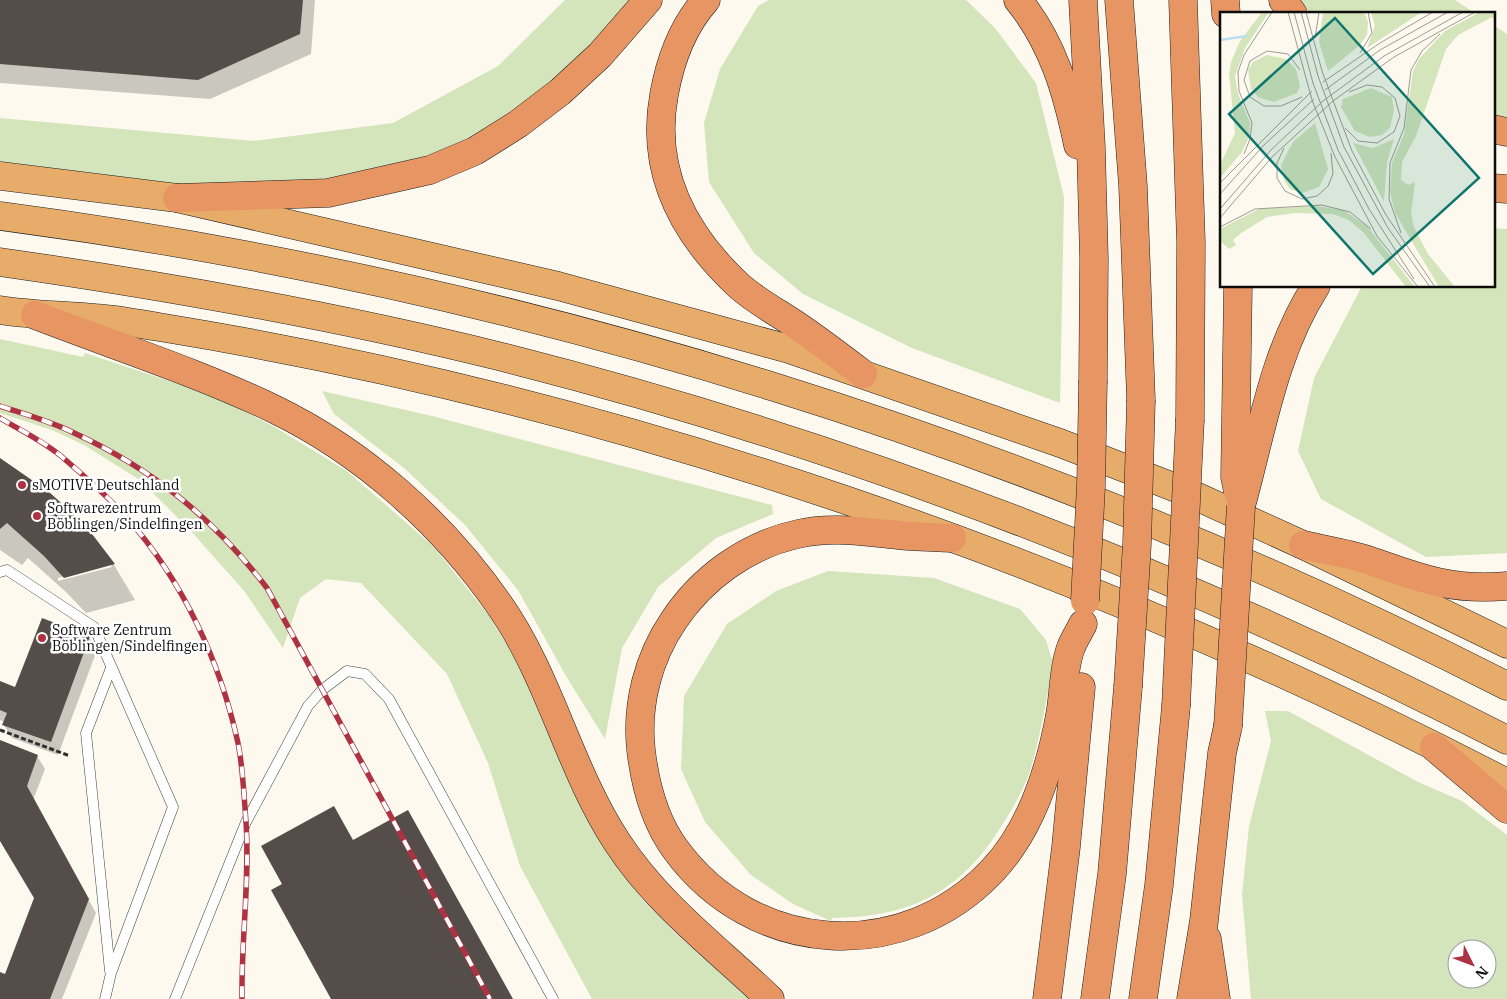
<svg xmlns="http://www.w3.org/2000/svg" width="1507" height="999" font-family="'IBM Plex Serif',serif">
<style>
.green{fill:#d4e4bb;fill-rule:evenodd}
.shadow{fill:#0003;fill-rule:evenodd}
.building{fill:#544d4a}
.lines{fill:none;stroke-linecap:round;stroke-linejoin:round}
.service-casing{stroke:#404040;stroke-width:11}
.trunk-casing{stroke:#1e1e1e;stroke-width:29}
.motorway-casing{stroke:#1e1e1e;stroke-width:29}
.path{stroke:#2f2f2f;stroke-width:3;stroke-dasharray:5 2.5;stroke-linecap:butt}
.service{stroke:#fff;stroke-width:10}
.trunk{stroke:#e8ac6a;stroke-width:28}
.motorway{stroke:#e69563;stroke-width:28}
.rail-casing{stroke:#af3242;stroke-width:5.5}
.rail{stroke:#fff;stroke-width:4;stroke-dasharray:11;stroke-linecap:butt}
.motorway-bridge-casing{stroke:#1e1e1e;stroke-width:29;stroke-linecap:butt}
.motorway-bridge{stroke:#e69563;stroke-width:28}
.poi-dot{fill:#af3242;stroke:#fff;stroke-width:2}
.labels{text-anchor:middle;stroke-width:5;stroke-linejoin:round;paint-order:stroke}
.poi-label{font-size:14px;fill:#0d0d0d;stroke:#fff;text-anchor:start}
.inset-river{fill:none;stroke:#b8dff0;stroke-width:2.5}
.inset-road{fill:none;stroke:#9d9b94;stroke-width:1}
.view{fill:#0f766e;fill-opacity:0.15;stroke:#0f766e;stroke-width:2.5}
.inset-edge{fill:none;stroke:#0d0d0d;stroke-width:2.5}
</style>
<rect width="100%" height="100%" fill="#fdf9ee"/>
<g class="green">
<polygon points="565,0 636,0 563,76 470,141 405,168 334,183 223,185 167,183 0,166 0,118 254,141 393,123 498,66"/>
<polygon points="769,0 966,0 995,28 1036,83 1064,197 1060,403 912,348 803,294 754,253 709,182 704,123 720,69 758,6"/>
<polygon points="1299,0 1455,0 1476,14 1311,14"/>
<polygon points="1493,25 1507,34 1507,117 1493,114"/>
<polygon points="1493,228 1507,229 1507,553 1426,557 1321,499 1298,451 1314,378 1362,286 1493,286"/>
<polygon points="0,339 83,357 85,353 211,395 273,426 347,471 433,546 490,617 523,672 583,811 613,859 641,898 673,931 749,999 592,999 520,866 488,763 447,674 361,583 326,579 300,598 283,648 245,592 191,531 140,480 84,445 52,430 0,413"/>
<polygon points="322,391 432,416 772,505 773,514 716,538 658,587 622,648 605,739 566,676 518,590 465,525 404,468 334,414"/>
<path d="M828,571L934,578L1020,609L1046,640L1051,657L1054,659C1047,696 1041,734 1030,771C1024,789 1013,808 1002,825C960,893 911,917 832,918L831,921L793,904L751,875L705,822L681,769L684,696L727,624L776,591Z"/>
<path d="M1265,711H1288L1418,782L1462,801L1507,835V999H1251L1242,895L1249,826L1271,741ZM1457,949H1487V979H1457Z"/>
</g>
<g class="shadow">
<polygon points="0,0 315,0 311,54 210,99 0,83"/>
<path d="M0,459L88,531L114,565L135,600L86,613L66,592L28,558L22,565L0,550ZM110,564L112,567L58,581V578Z"/>
<polygon points="89,637 97,650 58,755 12,738 4,725 5,722 0,720 0,682 16,689"/>
<polygon points="0,742 37,756 45,769 33,800 96,913 62,999 0,999 0,974 6,976 35,898 0,839"/>
</g>
<g class="building">
<polygon points="0,0 303,0 300,34 198,80 0,64"/>
<polygon points="0,458 49,492 68,509 89,530 115,564 64,578 44,556 7,523 0,529"/>
<polygon points="42,618 90,636 51,742 2,725 7,713 0,710 0,681 15,687"/>
<polygon points="0,740 38,755 27,786 89,899 50,999 0,999 0,972 5,974 34,898 0,841"/>
<polygon points="334,806 353,840 408,810 513,999 331,999 271,890 282,884 261,846"/>
</g>
<g class="lines">
<defs>
<g id="service">
<polyline points="0,572 7,570 94,627 173,807 111,973 105,999"/>
<polyline points="110,971 86,733 111,668"/>
<polyline points="175,999 246,822 308,706 322,690 347,671 365,674 389,699 553,999"/>
</g>
<g id="trunk">
<polyline points="0,176 177,198 558,286 789,349 1060,443 1189,493 1303,545 1507,644"/>
<path d="M0,216C525,285 1036,446 1507,686"/>
<path d="M0,262C168,286 337,316 502,357C850,445 1188,576 1507,740"/>
<path d="M0,310C32,315 63,315 95,318C116,319 138,324 159,327C626,403 1087,565 1507,783"/>
</g>
<g id="motorway">
<path d="M706,0C682,27 670,61 664,95C650,171 683,233 737,284C755,301 779,313 799,327C821,342 842,358 863,374"/>
<path d="M1018,0C1053,43 1067,92 1078,145"/>
<polyline points="1083,0 1091,148 1094,259 1093,381"/>
<polyline points="1119,0 1133,186 1141,400"/>
<polyline points="1183,0 1191,243 1190,419"/>
<polyline points="1225,0 1226,14"/>
<polyline points="1283,0 1293,14"/>
<polyline points="1493,129 1507,132"/>
<polyline points="1493,188 1507,189"/>
<polyline points="177,198 328,193 430,170 475,151 518,124 560,92 600,55 648,0"/>
<polyline points="1238,286 1235,477 1238,492"/>
<path d="M35,315C115,346 197,372 274,409C363,452 442,523 498,603C550,676 568,767 617,842C658,905 717,948 770,999"/>
<path d="M1241,506C1262,431 1273,353 1316,286"/>
<path d="M952,538C934,537 916,537 898,535C864,532 832,526 798,534C747,545 702,578 674,620C648,658 636,705 641,750C645,784 655,822 676,850C753,955 902,966 992,871C1031,830 1050,770 1060,715C1064,694 1063,671 1070,650C1073,641 1079,632 1083,624"/>
<path d="M1303,545C1325,550 1347,553 1368,560C1419,578 1451,591 1507,586"/>
<polyline points="1434,747 1507,809"/>
<polyline points="1207,939 1216,999"/>
<polyline points="1047,999 1066,847 1081,687"/>
<polyline points="1095,999 1112,874 1128,687"/>
<polyline points="1143,999 1159,885 1176,706"/>
<polyline points="1191,999 1204,921 1222,753 1228,726"/>
</g>
</defs>
<use href="#service" class="service-casing"/>
<use href="#trunk" class="trunk-casing"/>
<use href="#motorway" class="motorway-casing"/>
<polyline class="path" points="0,730 70,756"/>
<use href="#service" class="service"/>
<use href="#trunk" class="trunk"/>
<use href="#motorway" class="motorway"/>
<defs>
<g id="rail">
<path d="M0,406C24,414 49,421 72,432C153,469 213,518 267,588L490,999"/>
<path d="M0,418C20,430 43,441 61,456C83,475 108,496 127,518C183,581 220,661 238,743C243,768 244,796 246,822C250,881 241,940 242,999"/>
</g>
</defs>
<use href="#rail" class="rail-casing"/>
<use href="#rail" class="rail"/>
<defs>
<g id="motorway-bridge">
<polyline points="1085,601 1091,486 1093,381"/>
<polyline points="1128,687 1137,544 1141,400"/>
<polyline points="1176,706 1190,419"/>
<polyline points="1228,726 1241,506"/>
</g>
</defs>
<use href="#motorway-bridge" class="motorway-bridge-casing"/>
<use href="#motorway-bridge" class="motorway-bridge"/>
</g>
<g class="poi-dot">
<circle cx="22" cy="485" r="5"/>
<circle cx="37" cy="516" r="5"/>
<circle cx="42" cy="638" r="5"/>
</g>
<g class="labels">
<g class="poi-label">
<text x="32" y="490">sMOTIVE Deutschland</text>
<text x="47" y="513">Softwarezentrum<tspan x="47" dy="16">Böblingen/Sindelfingen</tspan></text>
<text x="52" y="635">Software Zentrum<tspan x="52" dy="16">Böblingen/Sindelfingen</tspan></text>
</g>
</g>
<g transform="translate(1220 12)">
<rect width="275" height="275" fill="#fdf9ee"/>
<path d="M42,0H49L25,36L15,64L18,82L30,111L29,125L22,140L0,166V153L15,121L9,62L11,50L20,29ZM103,0H144L148,10L147,23L140,33L108,59L99,30ZM151,0H202L147,36L155,14ZM260,0H275V9L272,5L238,23L226,37L196,124L182,150L181,168L188,173L195,170L191,201L194,215L208,242L235,275H219L175,201L170,180L172,151L184,122L193,59L199,47L225,19ZM47,43L66,47L76,57L80,74L77,81L54,90L38,85L31,77L28,58L33,50ZM151,76L172,85L174,98L170,116L162,123L150,125L135,119L121,95L123,87ZM95,111L108,157L99,175L82,181L70,177L64,168L61,153L73,130ZM174,127L167,150L164,190L133,131L153,136ZM97,194L123,198L147,214L195,275H186L144,221L129,208L113,202L75,201L47,205L21,221L13,228L16,233L9,237L0,229V217L39,197Z" fill="#d4e4bb"/>
<path class="inset-river" d="M0,28L27,24"/>
<path class="inset-road" d="M68,0L92,88L115,145L157,224L198,275M74,0L93,71L118,138L149,197L194,267M81,0L98,64L124,135L168,216L210,275M86,0L102,59L132,139L166,203L215,275M95,26L99,0M140,41L152,21L148,0M80,58L68,42L47,39L30,49L24,68L30,85L44,94H61L82,85M103,70L160,31L213,0M105,78L160,38L228,0M125,116L138,129L157,131L174,120L180,104L175,86L162,75L147,73L129,80M64,136L57,151V166L65,179L82,187L97,184L108,174L113,162L111,141M24,142L30,127L32,111L19,79L18,60L24,43L52,0M0,171L92,79M0,182L44,133L94,87M0,197L51,138L103,89L164,44L243,0M0,206L52,145L113,89L174,45L255,0M0,215L35,197L102,193L130,200L151,217M181,221L169,187L170,151L184,116L191,58L202,39L220,22"/>
<path class="view" d="M115,6L259,166L153,262L9,102Z"/>
<rect width="275" height="275" class="inset-edge"/>
</g>
<g transform="translate(1472 964) rotate(132)"><circle r="24" fill="#ffffff" stroke="#9e9e9e"/>
<path d="M0-4L9 19L0 12L-9 19Z" fill="#af3242"/>
<text y="-8" font-size="14" font-weight="bold" text-anchor="middle" fill="#0d0d0d">N</text>
</g>
</svg>
